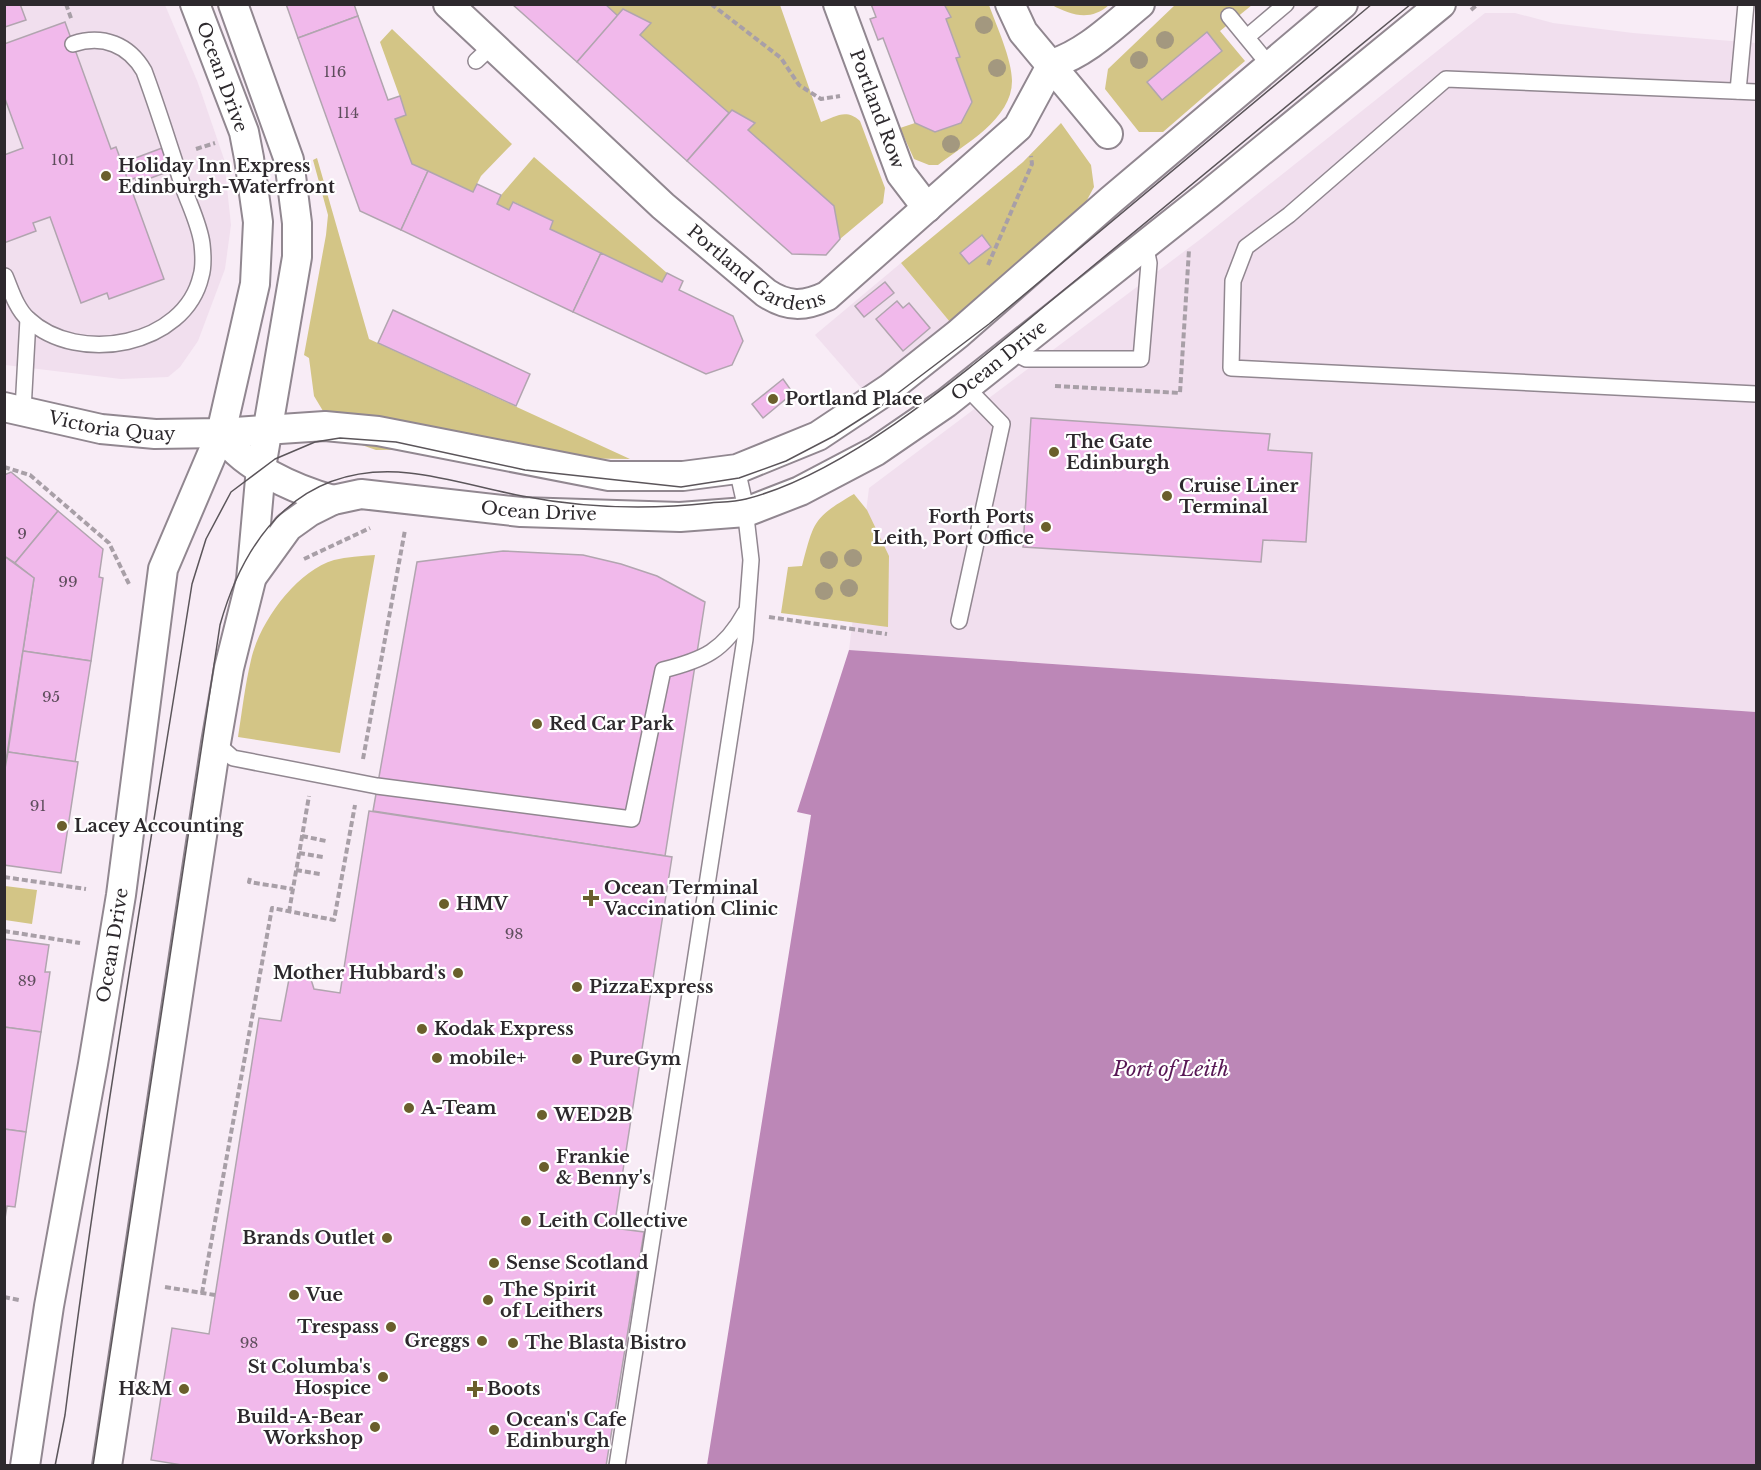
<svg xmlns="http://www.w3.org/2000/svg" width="1761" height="1470" font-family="'Libre Baskerville',serif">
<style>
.built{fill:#f1dfee}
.green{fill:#d3c586}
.water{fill:#bc87b7}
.building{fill:#f1b9eb;stroke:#b1a5af;stroke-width:1.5}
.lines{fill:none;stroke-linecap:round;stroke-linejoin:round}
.lane-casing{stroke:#918790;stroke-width:18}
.street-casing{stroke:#918790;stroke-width:32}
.path{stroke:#a89fa7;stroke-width:4;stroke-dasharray:6 3;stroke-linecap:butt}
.lane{stroke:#fff;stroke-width:15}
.street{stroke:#fff;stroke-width:28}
.tram{stroke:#5b555a;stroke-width:1.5}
.tree{fill:#a3987f}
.poi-dot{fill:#6a5f2c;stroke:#fff;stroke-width:2}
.labels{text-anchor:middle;stroke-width:4.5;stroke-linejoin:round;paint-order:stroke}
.number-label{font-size:15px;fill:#5e4d5c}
.street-label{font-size:18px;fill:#2d292d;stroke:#fff}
.poi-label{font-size:18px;font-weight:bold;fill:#2d292d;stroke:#fff;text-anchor:start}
.water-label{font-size:20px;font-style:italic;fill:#581855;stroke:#fff}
</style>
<rect width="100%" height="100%" fill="#f8ecf6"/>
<g class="built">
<polygon points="5,5 165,5 198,83 224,159 231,225 225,269 198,341 180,367 168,377 121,379 5,365"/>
<polygon points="1485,13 1515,13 1553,23 1633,33 1756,43 1756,712 849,650 869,488 1202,238"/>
<polygon points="901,263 950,322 863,390 815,335"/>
</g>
<g class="green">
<path d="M605,5H780L821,122C835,117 846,108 860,121L885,188L883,203L840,239L834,206L748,130L755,123L732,110L729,113L640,35L650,23L624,9L618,16Z"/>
<path d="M944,5H989C996,25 1012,59 1012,81C1012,119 965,144 938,165H929L914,159L900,128L915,123L935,132L961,122L972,102L956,58L959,57L946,19L951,16Z"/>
<path d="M1052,5H1109C1091,21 1072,16 1052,5Z"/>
<polygon points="1175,5 1252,5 1220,31 1245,61 1163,132 1139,132 1105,89 1108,69"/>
<polygon points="392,29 512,144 481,176 473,192 412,164 395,119 406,114 380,42"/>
<polygon points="1061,123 1091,165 1094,187 1080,213 950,322 901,263 1023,162"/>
<polygon points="534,157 667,273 662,282 550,229 553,221 514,202 509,210 497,204 502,194"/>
<polygon points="317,158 369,339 630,459 472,457 445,449 376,450 356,443 338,431 323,411 314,396 309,358 304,355 326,235 328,215 313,160"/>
<path d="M854,494L867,510L889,556L888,627L781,613L788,567L802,566C814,521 813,518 854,494Z"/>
<path d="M375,555L340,753L238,737C242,712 245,685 251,660C259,623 296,571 334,560C347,557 361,556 375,555Z"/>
<polygon points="5,886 37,890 32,924 5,920"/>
</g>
<polygon class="water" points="849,650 1756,712 1756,1465 707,1465 811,815 797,812"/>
<g class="building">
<polygon points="4,4 20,4 26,20 5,27"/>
<polygon points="286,4 354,4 358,16 298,38"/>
<polygon points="512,4 605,4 618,16 577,62"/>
<polygon points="871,4 944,4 951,17 946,19 960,57 956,58 972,102 961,123 935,132 915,123 883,38 878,40 870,19 876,17"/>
<polygon points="623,9 651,23 640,35 729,113 687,161 577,62"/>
<polygon points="358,16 388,100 400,96 406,115 395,119 412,164 428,171 401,230 360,211 298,38"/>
<polygon points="65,22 111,149 116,147 164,279 109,299 107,293 81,303 50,217 33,223 36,231 4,243 4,155 23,148 4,96 4,44"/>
<polygon points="1207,32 1222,51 1162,100 1147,82"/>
<polygon points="732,110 755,123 748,130 834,206 840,239 826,255 792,254 687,161"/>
<polygon points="162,148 170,171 137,183 135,178 128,181 123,166 131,164 130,160"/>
<polygon points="428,171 473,192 477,184 501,195 497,204 509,210 513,202 553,221 550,229 601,253 573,312 401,230"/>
<polygon points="982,235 991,247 969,264 960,253"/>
<polygon points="601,253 662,282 667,273 683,281 679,290 733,316 743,341 732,365 706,374 573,312"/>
<polygon points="885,282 894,293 864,317 855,306"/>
<polygon points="897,301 903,308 909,303 930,328 903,351 876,319"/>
<polygon points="393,310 530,374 516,406 378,343"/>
<polygon points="783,379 793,393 763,418 752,404"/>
<polygon points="1031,418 1270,434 1268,450 1312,453 1306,542 1263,540 1261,562 1023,547"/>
<polygon points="11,472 58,511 15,563 4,556 4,475"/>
<polygon points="58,511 103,549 99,577 103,578 91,661 23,651 34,578 15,563"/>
<polygon points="503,551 583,555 621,564 657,576 705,602 665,856 373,811 417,562"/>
<polygon points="4,556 34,578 4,774"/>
<polygon points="23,651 91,661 75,762 8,752"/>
<polygon points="8,752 78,762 61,873 4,865 4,774"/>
<polygon points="369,811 672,857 614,1228 644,1232 606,1466 188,1466 151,1460 172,1328 209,1334 259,1018 281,1021 289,979 293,974 303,972 310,976 314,989 340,993"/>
<polygon points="4,939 49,945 45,972 50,972 41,1032 4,1027"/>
<polygon points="4,1027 41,1032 26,1132 4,1129"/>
<polygon points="4,1129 26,1132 15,1207 7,1206 4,1225"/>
</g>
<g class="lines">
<defs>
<g id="lane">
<polyline points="1229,16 1270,66"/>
<polyline points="1247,37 1286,4"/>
<polyline points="476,61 492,46"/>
<polyline points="1738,91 1746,4"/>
<polyline points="1756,92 1446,79 1289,215 1246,247 1233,281 1231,368 1756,394"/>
<path d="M5,276C11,290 16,308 28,319C78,366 185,346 201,276C204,266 203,253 202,244C200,227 191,208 185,192C171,152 159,111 144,71C129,45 103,34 73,44"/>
<polyline points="1011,351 1026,359 1141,359 1149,263 1145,244"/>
<polyline points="23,410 28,319"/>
<polyline points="959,621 1002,424 966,387"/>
<path d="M216,743L233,758L377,786L632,819L663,670C703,660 724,651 745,613"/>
<polyline points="617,1466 745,639 751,560 744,500 737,469"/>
</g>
<g id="street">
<path id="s1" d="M448,4L663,206L766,293C787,307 804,307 827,296L1018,127L1052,64"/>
<path id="s2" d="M838,4L901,174L927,208"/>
<polyline points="1010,4 1023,32 1108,134"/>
<path d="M1052,64C1086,53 1112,27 1140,4"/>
<path id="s3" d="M4,407L101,429L155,434L221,433L325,426L378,431L609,476H683L737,469L818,436L890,388L958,334L1111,200L1343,4"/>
<path d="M221,433C241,466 296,490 333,500"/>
<path id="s4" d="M254,574L288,527L309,512L333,500L361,494L521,512L680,517L746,512L800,491L876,451L946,403L1209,194L1441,4"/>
<path id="s5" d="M25,1466L49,1306L93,1064L121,895L163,569L221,433L255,284L258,222L249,158L244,132L195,4"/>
<polyline points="107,1466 216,743 229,668 251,580 261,468 297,257 297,223 289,160 233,4"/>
</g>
</defs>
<use href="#lane" class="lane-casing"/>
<use href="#street" class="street-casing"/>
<g class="path">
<polyline points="66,4 72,21"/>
<polyline points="711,4 781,58 799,85 821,99 840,96"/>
<polyline points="1539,4 1542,4"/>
<polyline points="1471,10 1478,4"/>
<polyline points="196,149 215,143"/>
<polyline points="988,265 1032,164 1031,156"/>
<polyline points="1055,386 1180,393 1189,250"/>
<polyline points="4,467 30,475 109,543 129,584"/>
<polyline points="304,559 370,528"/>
<polyline points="769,617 887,634"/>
<polyline points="363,759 405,530"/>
<polyline points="302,836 326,841"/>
<polyline points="299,853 323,857"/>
<polyline points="296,870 320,874"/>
<polyline points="4,877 86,889"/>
<polyline points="250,878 249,882 293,889"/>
<polyline points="289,912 309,796"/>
<polyline points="4,931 80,943"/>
<polyline points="165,1287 215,1295"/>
<polyline points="202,1293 272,908 334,920 355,805"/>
<polyline points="4,1297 19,1300"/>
</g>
<use href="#lane" class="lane"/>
<use href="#street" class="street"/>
<g class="tram">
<path d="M55,1466L65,1415C100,1137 148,861 192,584L206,539L231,492L275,459L315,442L340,438L396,442L525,470L681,487L739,478L786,461L834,436L881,406L989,324L1372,4"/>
<path d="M93,1466L220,625C246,532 304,462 409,473C447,477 485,489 522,496C584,508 647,510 710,503C721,502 734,502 746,499C856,471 982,357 1070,285C1184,191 1297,97 1411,4"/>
</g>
</g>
<g class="tree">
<circle cx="984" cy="25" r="9"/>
<circle cx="1165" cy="40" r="9"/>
<circle cx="1139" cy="60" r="9"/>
<circle cx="997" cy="68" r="9"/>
<circle cx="951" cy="144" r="9"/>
<circle cx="853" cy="558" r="9"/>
<circle cx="829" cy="560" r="9"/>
<circle cx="849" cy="588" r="9"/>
<circle cx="824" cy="591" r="9"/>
</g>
<g class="poi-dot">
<circle cx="106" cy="176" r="6"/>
<circle cx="773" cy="399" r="6"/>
<circle cx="1054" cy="452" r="6"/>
<circle cx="1167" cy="496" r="6"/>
<circle cx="1046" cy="527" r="6"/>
<circle cx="537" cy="724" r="6"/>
<circle cx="62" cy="826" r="6"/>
<path d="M588 889h6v6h6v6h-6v6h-6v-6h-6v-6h6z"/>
<circle cx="444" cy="904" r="6"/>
<circle cx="458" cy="973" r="6"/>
<circle cx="577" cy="987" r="6"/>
<circle cx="422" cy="1029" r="6"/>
<circle cx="437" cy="1058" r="6"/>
<circle cx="577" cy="1059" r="6"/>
<circle cx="409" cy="1108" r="6"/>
<circle cx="542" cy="1115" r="6"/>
<circle cx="544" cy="1167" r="6"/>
<circle cx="526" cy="1221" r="6"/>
<circle cx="387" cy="1238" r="6"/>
<circle cx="494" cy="1263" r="6"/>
<circle cx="294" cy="1295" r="6"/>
<circle cx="488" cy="1300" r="6"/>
<circle cx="391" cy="1327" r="6"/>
<circle cx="482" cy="1341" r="6"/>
<circle cx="513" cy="1343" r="6"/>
<circle cx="383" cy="1377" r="6"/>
<circle cx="184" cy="1389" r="6"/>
<path d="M472 1380h6v6h6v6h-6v6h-6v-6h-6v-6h6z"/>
<circle cx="375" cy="1427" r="6"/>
<circle cx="494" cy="1430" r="6"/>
</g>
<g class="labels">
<g class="number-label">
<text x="335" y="77">116</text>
<text x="348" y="118">114</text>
<text x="63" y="165">101</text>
<text x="22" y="539">9</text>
<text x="68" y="587">99</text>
<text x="51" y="702">95</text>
<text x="38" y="811">91</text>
<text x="514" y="939">98</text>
<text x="27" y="986">89</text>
<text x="249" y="1348">98</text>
</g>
<g class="street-label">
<text transform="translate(222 77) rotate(70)" y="6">Ocean Drive</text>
<text dy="6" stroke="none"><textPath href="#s2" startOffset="112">Portland Row</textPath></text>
<text dy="6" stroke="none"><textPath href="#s1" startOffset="411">Portland Gardens</textPath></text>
<text dy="6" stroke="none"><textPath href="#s4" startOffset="822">Ocean Drive</textPath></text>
<text dy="6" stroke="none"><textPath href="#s3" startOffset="110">Victoria Quay</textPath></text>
<text dy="6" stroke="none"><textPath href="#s4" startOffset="318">Ocean Drive</textPath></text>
<text dy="6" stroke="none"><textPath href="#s5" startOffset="528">Ocean Drive</textPath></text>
</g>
<g class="poi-label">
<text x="118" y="172">Holiday Inn Express<tspan x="118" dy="21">Edinburgh-Waterfront</tspan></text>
<text x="785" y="405">Portland Place</text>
<text x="1066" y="448">The Gate<tspan x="1066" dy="21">Edinburgh</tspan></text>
<text x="1179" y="492">Cruise Liner<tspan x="1179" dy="21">Terminal</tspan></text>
<text x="1034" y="523" text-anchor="end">Forth Ports<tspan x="1034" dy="21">Leith, Port Office</tspan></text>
<text x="549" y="730">Red Car Park</text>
<text x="74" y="832">Lacey Accounting</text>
<text x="604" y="894">Ocean Terminal<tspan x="604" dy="21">Vaccination Clinic</tspan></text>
<text x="456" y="910">HMV</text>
<text x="446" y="979" text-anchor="end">Mother Hubbard's</text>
<text x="589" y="993">PizzaExpress</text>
<text x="434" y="1035">Kodak Express</text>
<text x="449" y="1064">mobile+</text>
<text x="589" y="1065">PureGym</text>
<text x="421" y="1114">A-Team</text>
<text x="554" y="1121">WED2B</text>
<text x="556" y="1163">Frankie<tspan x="556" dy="21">&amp; Benny's</tspan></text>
<text x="538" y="1227">Leith Collective</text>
<text x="375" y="1244" text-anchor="end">Brands Outlet</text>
<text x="506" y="1269">Sense Scotland</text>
<text x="500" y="1296">The Spirit<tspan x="500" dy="21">of Leithers</tspan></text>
<text x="306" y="1301">Vue</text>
<text x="379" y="1333" text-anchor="end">Trespass</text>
<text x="470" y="1347" text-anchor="end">Greggs</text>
<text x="525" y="1349">The Blasta Bistro</text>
<text x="371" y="1373" text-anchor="end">St Columba's<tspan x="371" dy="21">Hospice</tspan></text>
<text x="172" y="1395" text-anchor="end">H&amp;M</text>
<text x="487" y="1395">Boots</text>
<text x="363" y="1423" text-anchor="end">Build-A-Bear<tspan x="363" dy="21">Workshop</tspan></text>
<text x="506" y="1426">Ocean's Cafe<tspan x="506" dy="21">Edinburgh</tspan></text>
</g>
<g class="water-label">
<text x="1171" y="1076">Port of Leith</text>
</g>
</g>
<rect width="1761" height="1470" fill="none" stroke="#2d292d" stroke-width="12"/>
</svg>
